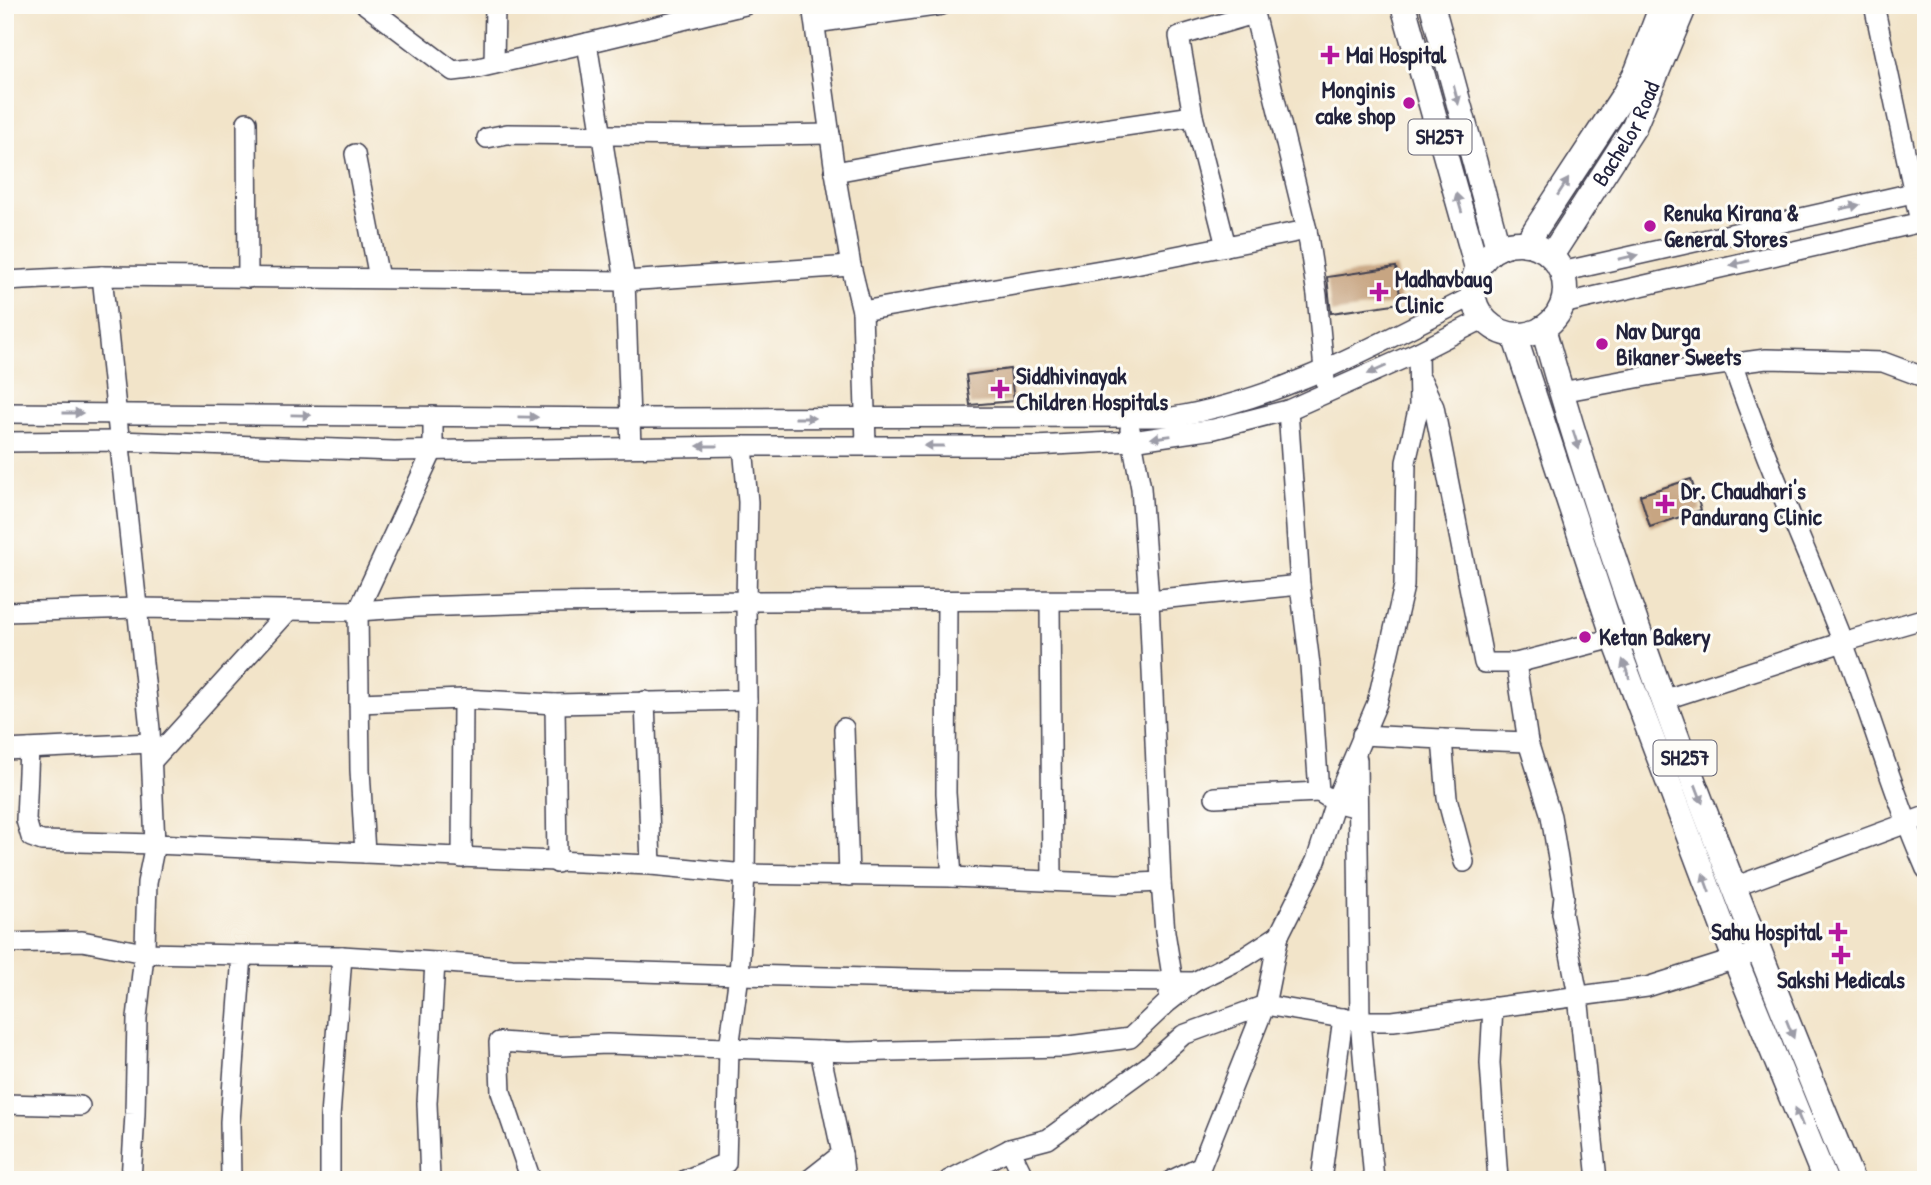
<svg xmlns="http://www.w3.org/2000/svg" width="1931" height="1185" font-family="'Patrick Hand',sans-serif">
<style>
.building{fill:#c7a582}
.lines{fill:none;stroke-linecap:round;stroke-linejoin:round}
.minor-casing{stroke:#413f50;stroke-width:22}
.major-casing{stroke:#413f50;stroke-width:27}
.minor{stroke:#fff;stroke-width:19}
.major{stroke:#fff;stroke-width:24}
.oneway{fill:#9c9ca7}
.poi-dot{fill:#b5179e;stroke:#fdfcf7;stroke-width:2.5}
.labels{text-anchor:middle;stroke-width:6;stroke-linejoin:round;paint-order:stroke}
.shield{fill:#fdfcf7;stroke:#646373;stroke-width:2}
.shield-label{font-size:21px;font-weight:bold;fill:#22223b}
.poi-label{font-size:23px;font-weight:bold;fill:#22223b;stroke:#fdfcf7;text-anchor:start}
.street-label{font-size:23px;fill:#22223b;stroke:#fdfcf7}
</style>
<rect width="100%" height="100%" fill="#fdfcf7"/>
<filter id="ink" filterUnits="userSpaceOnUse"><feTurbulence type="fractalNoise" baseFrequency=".0143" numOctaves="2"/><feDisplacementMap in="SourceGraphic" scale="14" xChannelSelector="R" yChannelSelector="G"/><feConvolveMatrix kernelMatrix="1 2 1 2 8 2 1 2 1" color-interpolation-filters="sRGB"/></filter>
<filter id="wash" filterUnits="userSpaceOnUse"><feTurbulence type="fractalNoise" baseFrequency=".00686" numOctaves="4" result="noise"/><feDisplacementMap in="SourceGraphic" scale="28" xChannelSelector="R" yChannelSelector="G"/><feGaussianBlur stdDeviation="1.57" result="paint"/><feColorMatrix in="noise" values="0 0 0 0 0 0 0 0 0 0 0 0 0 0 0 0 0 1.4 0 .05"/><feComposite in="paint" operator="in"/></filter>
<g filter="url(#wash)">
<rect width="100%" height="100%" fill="#f2e4c9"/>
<g id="blocks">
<g class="building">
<polygon points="1396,267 1401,303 1331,313 1327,277"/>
<polygon points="1010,369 1014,401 970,405 966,375"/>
<polygon points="1691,479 1701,510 1650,527 1640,495"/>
</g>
</g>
</g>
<g filter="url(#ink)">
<use href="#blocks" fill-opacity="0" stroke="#413f50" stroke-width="2"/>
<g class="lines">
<defs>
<g id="minor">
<polyline points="366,5 453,71 478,68 587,43"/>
<polyline points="812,5 835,172 851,266 862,311 866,445"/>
<polyline points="1252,5 1307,230 1317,295 1325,381"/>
<polyline points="1874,5 1920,222"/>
<polyline points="815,23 942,5"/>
<polyline points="494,64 495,5"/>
<polyline points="247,122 248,278"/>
<polyline points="487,138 507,134 710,136 830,134"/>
<polyline points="355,154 379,278"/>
<polyline points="835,172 933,154 1193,116"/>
<polyline points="1226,246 1193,116 1179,36 1254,14"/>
<polyline points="1561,272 1926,190"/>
<polyline points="102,276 150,729 155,844 365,853"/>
<polyline points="5,281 102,276 625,281 851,266"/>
<polyline points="1562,304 1926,221"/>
<polyline points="862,311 1130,265 1307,230"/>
<path d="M1732,363C1764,457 1805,547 1842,640C1871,715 1893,794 1926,869"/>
<polyline points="1422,381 1434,407 1484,663 1516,663 1614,638"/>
<polyline points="1561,392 1669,372 1766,359 1883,362 1926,378"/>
<polyline points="1288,410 1300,585 1310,665 1319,792 1335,802 1377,703 1404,586 1406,462 1419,406 1418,352"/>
<path d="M5,413L630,418L1173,417C1283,399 1375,345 1473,296"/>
<polyline points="433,416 433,450 358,611 360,770 365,853 651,865 745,874 952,877 1117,884 1161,882"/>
<polyline points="1130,429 1141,488 1149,600 1161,882 1165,932 1173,982 1169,995"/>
<polyline points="5,442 118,441 394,451 743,446 1035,446 1132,441 1214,429 1288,410 1418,352 1483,319"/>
<polyline points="631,447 625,281 587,43 745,5"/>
<polyline points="947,601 946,793 952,877"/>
<polyline points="1050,601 1052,880"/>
<polyline points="5,612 137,608 358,611 417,607 539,603 746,601 748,502 743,446"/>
<polyline points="1516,663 1528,742 1551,816 1564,896 1562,913 1578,995 1597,1180"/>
<polyline points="747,700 745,874 739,975 953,980 1194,982 1245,957 1279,935 1316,861 1335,802 1357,808"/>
<polyline points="1663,700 1843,642 1926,618"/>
<polyline points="645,701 651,865"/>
<polyline points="359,703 463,699"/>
<polyline points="555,704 557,863"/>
<polyline points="844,728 849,876"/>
<polyline points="1362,735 1442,739 1447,798 1464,862"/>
<polyline points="1442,739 1528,742"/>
<polyline points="29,749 26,820 31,837 42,841 155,844 147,883 145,946 137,1018 135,1114 131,1180"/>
<polyline points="5,750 151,743"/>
<polyline points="1357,759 1360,1021 1393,1021 1647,987 1758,952"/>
<polyline points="152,761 289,610"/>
<polyline points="1215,797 1319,792"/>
<polyline points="462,858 463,699 555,704 747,700 746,601 1149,600 1300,585"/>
<polyline points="1734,887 1926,816"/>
<polyline points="1279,935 1265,1005 1360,1021 1374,1180"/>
<polyline points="5,943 82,941 144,953 242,955 230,1122 231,1180"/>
<polyline points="242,955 342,956 435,962"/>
<polyline points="1493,1007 1490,1063 1498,1180"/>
<polyline points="5,1104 80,1106"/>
<polyline points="1010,1149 1048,1139 1147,1067 1183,1035 1265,1005"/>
<polyline points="842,1154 845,1180"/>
<polyline points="330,1180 330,1117 342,956"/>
<polyline points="430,1180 427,1103 435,962 512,968 739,975 729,1048 726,1163 685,1180"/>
<polyline points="531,1180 501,1092 499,1042 560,1046 607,1044 849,1052 1062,1047 1130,1038 1167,1003 1194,982"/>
<polyline points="809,1180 842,1154 820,1051"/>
<polyline points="949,1180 1010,1149 1025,1180"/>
<polyline points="1172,1180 1201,1166 1265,1005"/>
<polyline points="1321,1180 1343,1018"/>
</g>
<g id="major">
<polyline points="1403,5 1477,268"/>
<polyline points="1432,5 1498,248"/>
<circle cx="1519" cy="289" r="46"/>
<polyline points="1526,244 1623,96 1637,71 1662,5"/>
<path id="s1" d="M1551,256L1634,127L1685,5"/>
<path d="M1543,328C1624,619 1737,900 1852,1180"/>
<polyline points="1514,335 1614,638 1735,959 1825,1180"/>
</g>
</defs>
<use href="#minor" class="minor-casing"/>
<use href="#major" class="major-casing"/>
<use href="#minor" class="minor"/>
<use href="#major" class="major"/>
</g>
<defs><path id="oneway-solid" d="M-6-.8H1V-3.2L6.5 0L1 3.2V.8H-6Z" transform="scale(1.75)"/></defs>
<g class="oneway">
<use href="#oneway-solid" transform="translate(1456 95) rotate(75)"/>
<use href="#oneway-solid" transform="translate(1563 187) rotate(-57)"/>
<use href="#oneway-solid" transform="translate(1459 203) rotate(-106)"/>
<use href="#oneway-solid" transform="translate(1850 207) rotate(-13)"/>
<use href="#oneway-solid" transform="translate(1628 257) rotate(-13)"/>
<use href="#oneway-solid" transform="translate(1740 263) rotate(167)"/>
<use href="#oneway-solid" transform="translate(1377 370) rotate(156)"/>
<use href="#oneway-solid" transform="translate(73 413)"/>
<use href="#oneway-solid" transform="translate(301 415) rotate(1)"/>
<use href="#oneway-solid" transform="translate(528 417) rotate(1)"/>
<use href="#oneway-solid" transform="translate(805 418)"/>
<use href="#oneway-solid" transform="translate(1161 437) rotate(172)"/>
<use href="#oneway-solid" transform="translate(1576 440) rotate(72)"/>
<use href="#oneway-solid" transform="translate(707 446) rotate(180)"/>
<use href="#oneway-solid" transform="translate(934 446) rotate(-180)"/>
<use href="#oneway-solid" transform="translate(1626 669) rotate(-110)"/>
<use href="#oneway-solid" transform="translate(1699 794) rotate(69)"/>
<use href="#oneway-solid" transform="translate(1706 883) rotate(-110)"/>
<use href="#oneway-solid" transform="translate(1790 1029) rotate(68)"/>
<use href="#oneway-solid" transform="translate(1799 1117) rotate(-112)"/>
</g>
</g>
<g class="poi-dot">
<path d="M1326.5 44.5h7v7h7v7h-7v7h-7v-7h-7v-7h7z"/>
<circle cx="1409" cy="103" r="7"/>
<circle cx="1650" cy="226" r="7"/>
<path d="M1375.5 281.5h7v7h7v7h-7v7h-7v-7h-7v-7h7z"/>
<circle cx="1602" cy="344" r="7"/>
<path d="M996.5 378.5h7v7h7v7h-7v7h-7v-7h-7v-7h7z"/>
<path d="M1661.5 493.5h7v7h7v7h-7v7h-7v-7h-7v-7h7z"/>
<circle cx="1585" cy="637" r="7"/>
<path d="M1834.5 921.5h7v7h7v7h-7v7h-7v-7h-7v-7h7z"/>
<path d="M1837.5 944.5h7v7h7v7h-7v7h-7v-7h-7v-7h7z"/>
</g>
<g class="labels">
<g class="shield">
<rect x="1408.5" y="119.5" width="63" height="35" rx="5"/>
<rect x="1653.5" y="740.5" width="63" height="35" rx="5"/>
</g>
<g class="shield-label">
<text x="1440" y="144">SH257</text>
<text x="1685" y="765">SH257</text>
</g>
<g class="poi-label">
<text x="1346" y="63">Mai Hospital</text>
<text x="1395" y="98" text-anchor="end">Monginis<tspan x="1395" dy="26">cake shop</tspan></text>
<text x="1664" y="221">Renuka Kirana &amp;<tspan x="1664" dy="26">General Stores</tspan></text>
<text x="1395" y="287">Madhavbaug<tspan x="1395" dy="26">Clinic</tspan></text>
<text x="1616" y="339">Nav Durga<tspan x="1616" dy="26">Bikaner Sweets</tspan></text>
<text x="1016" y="384">Siddhivinayak<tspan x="1016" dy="26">Children Hospitals</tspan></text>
<text x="1681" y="499">Dr. Chaudhari's<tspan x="1681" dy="26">Pandurang Clinic</tspan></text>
<text x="1599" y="645">Ketan Bakery</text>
<text x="1822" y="940" text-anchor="end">Sahu Hospital</text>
<text x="1841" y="988" text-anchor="middle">Sakshi Medicals</text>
</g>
<g class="street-label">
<text dy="8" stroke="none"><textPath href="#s1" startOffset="144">Bachelor Road</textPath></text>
</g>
</g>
<rect width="1931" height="1185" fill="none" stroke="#fdfcf7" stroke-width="28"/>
</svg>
